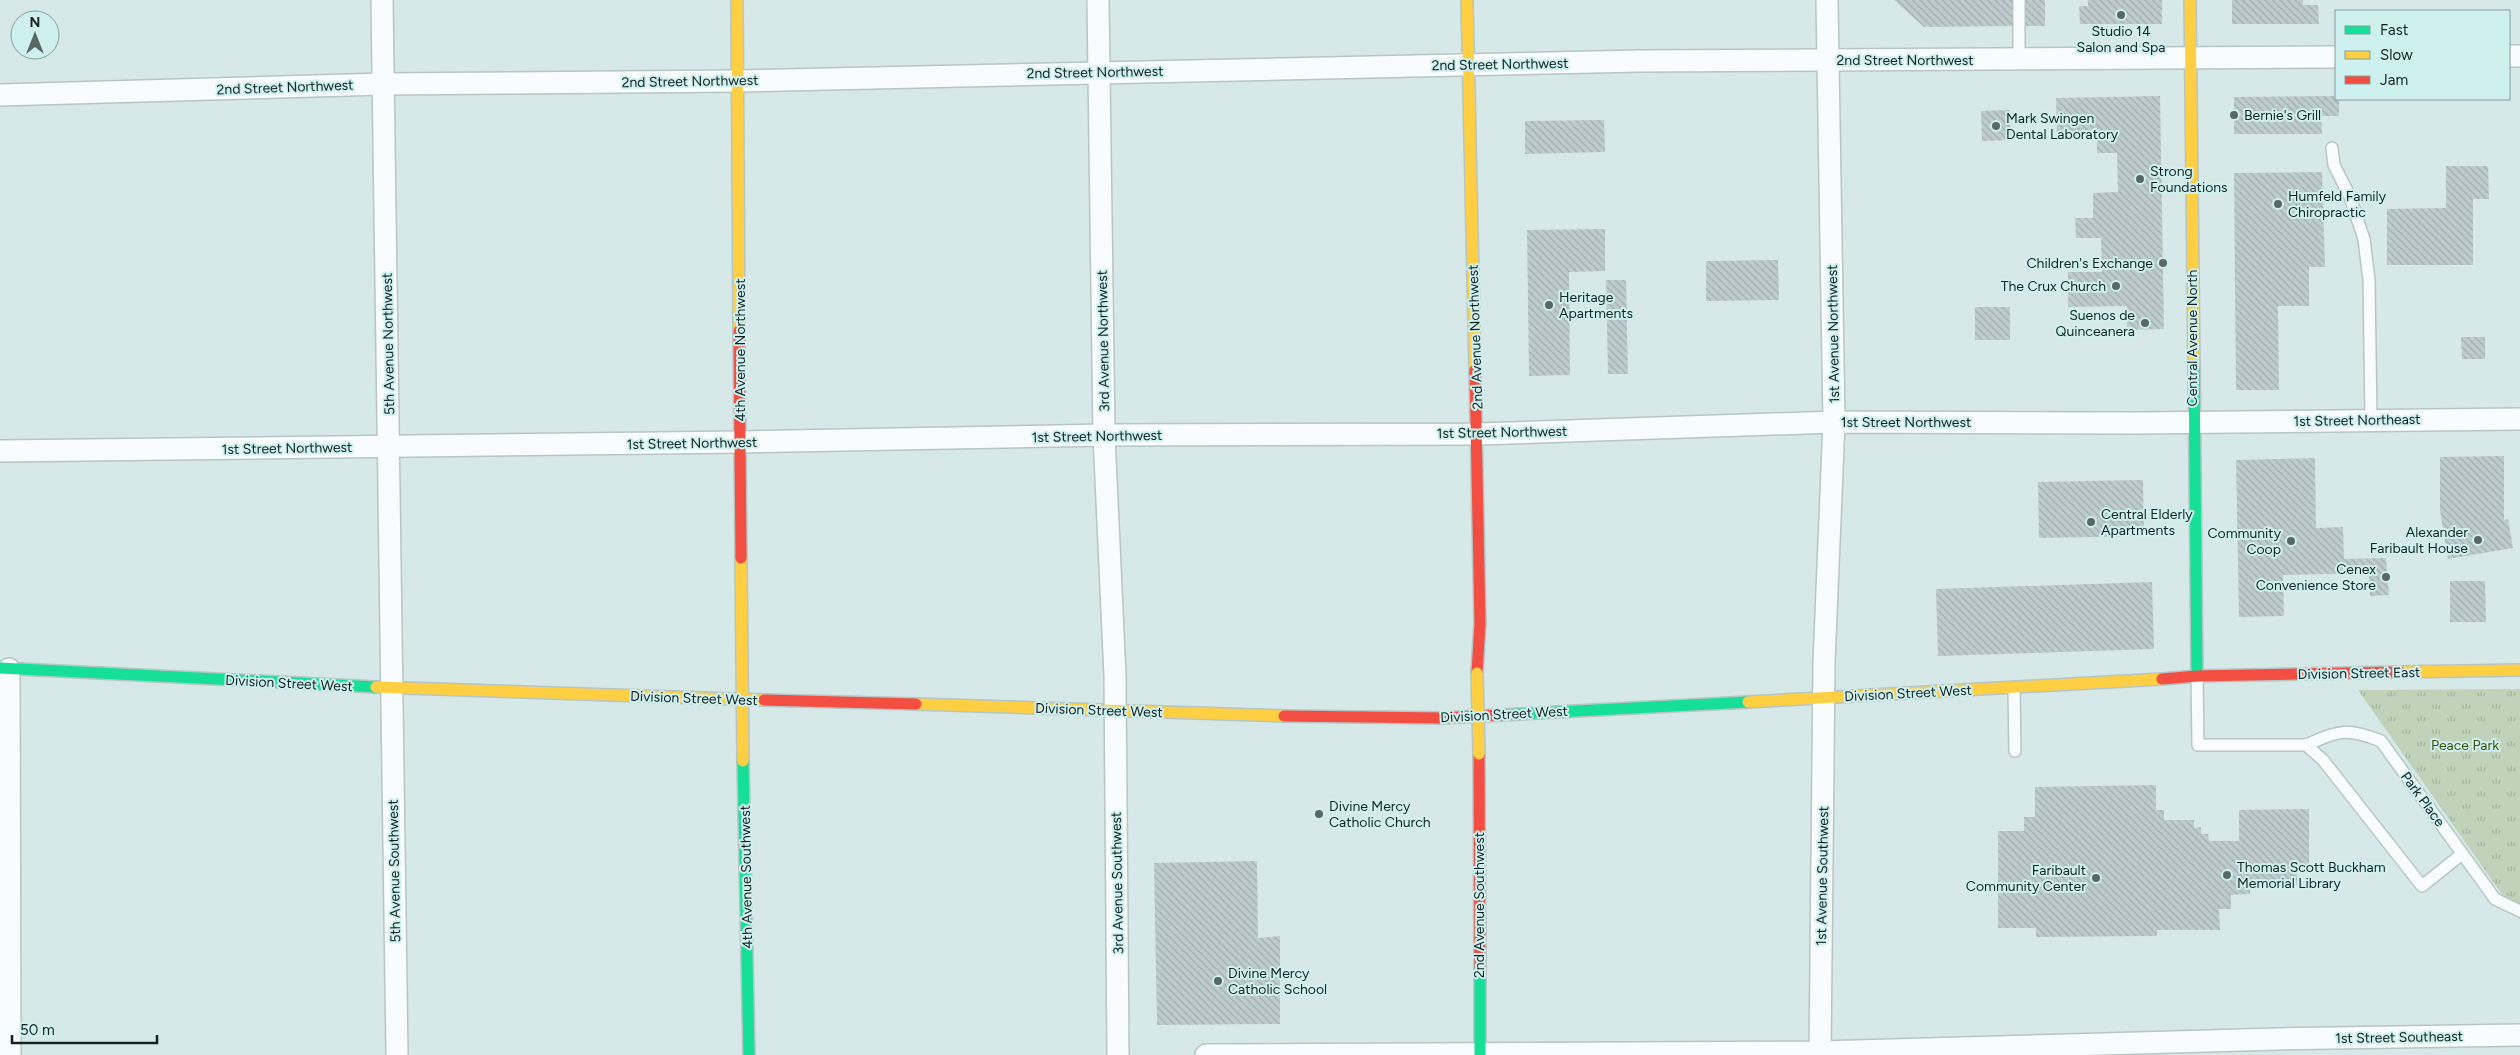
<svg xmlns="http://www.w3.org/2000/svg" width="2520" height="1055" font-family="Figtree,sans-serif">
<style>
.park{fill:url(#park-tufts)}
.building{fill:url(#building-back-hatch)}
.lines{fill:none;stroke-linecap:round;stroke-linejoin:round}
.lane-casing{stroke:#b7c5c5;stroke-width:14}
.street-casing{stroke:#b7c5c5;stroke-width:24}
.fast-casing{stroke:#b7c5c5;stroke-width:14}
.slow-casing{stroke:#b7c5c5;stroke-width:14}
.jam-casing{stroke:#b7c5c5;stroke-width:14}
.lane{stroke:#f9fcfc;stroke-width:11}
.street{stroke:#f9fcfc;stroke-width:21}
.fast{stroke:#16e098;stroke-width:11}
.slow{stroke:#ffcf43;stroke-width:11}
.jam{stroke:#f24e42;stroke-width:11}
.slow-bridge-casing{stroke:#b7c5c5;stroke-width:14;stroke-linecap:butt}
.slow-bridge{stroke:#ffcf43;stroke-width:11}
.poi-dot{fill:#596867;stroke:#cef1f0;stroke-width:2}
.labels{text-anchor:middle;stroke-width:4;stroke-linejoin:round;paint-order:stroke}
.poi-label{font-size:14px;fill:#152222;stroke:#cef1f0;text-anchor:start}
.street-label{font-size:14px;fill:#152222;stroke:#cef1f0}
.park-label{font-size:14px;fill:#3e5408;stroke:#cef1f0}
</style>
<defs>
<pattern id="park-tufts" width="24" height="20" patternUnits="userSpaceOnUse" patternTransform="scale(1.25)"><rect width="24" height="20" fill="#c0d2ba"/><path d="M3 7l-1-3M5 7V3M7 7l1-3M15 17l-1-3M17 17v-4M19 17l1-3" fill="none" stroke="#a4b4a0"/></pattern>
<pattern id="building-back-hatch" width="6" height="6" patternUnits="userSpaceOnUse" patternTransform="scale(1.25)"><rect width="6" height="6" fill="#becccf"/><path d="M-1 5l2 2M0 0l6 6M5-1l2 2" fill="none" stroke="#a2afb1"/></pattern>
</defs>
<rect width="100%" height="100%" fill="#d6e9e8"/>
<polygon class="park" points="2520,689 2520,920 2358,690"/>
<g class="building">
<polygon points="1894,0 2012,0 2012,26 1924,27"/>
<rect x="2026" y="0" width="19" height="26"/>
<polygon points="2088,0 2162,0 2162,24 2080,24 2079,6 2088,6"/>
<polygon points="2232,0 2303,0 2303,5 2318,5 2319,24 2232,24"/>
<polygon points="2160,96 2164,329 2127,330 2127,306 2068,307 2068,272 2102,272 2101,238 2076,238 2075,218 2093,218 2093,193 2118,192 2117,153 2097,153 2097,133 2057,133 2056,98"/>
<polygon points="2336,96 2336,99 2339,99 2339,116 2321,116 2322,134 2234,134 2234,97"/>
<polygon points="2010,110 2011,140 1982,141 1981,111"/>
<polygon points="1604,120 1605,152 1525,154 1525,121"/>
<polygon points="2446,166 2488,166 2489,199 2473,199 2473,265 2387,265 2387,209 2446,208"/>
<polygon points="2322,172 2325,267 2309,267 2309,306 2278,306 2279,390 2236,390 2234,173"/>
<polygon points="1605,229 1605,271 1569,272 1570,375 1529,376 1527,230"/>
<polygon points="1778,260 1779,300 1706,301 1706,261"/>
<polygon points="1606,280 1626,280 1628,374 1608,374"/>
<rect x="1975" y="307" width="35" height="33"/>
<polygon points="2461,337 2485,337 2485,359 2462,359"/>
<polygon points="2504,456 2504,520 2508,519 2513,548 2448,559 2440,511 2440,457"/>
<polygon points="2315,458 2316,528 2343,527 2344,559 2386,558 2389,595 2370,596 2369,573 2283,575 2284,616 2239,617 2236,460"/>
<polygon points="2143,480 2144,536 2039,538 2038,482"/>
<polygon points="2450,581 2485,581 2486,622 2450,622"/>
<polygon points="2152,582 2154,649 1938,656 1936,589"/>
<polygon points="2156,785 2156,810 2164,810 2164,820 2194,820 2194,828 2201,827 2201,834 2208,834 2209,841 2239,841 2239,810 2309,809 2309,865 2297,865 2297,885 2280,885 2280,889 2250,889 2250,894 2231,895 2231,909 2219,909 2220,930 2157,930 2157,936 2036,937 2036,928 1998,928 1998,831 2024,831 2024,817 2035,817 2035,787"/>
<polygon points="1257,861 1258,938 1280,936 1280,1024 1157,1025 1154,863"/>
</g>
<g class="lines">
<defs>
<g id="lane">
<polyline points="2019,60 2019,0"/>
<polyline points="2332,148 2334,165 2350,197 2364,239 2369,280 2371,419"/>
<polyline points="2197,676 2198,745 2306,745 2323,760 2422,886 2462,854"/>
<polyline points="2014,688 2015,751"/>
<path d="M2306,745C2339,731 2345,727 2381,741L2495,899L2520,911"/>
</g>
<g id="street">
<polyline points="382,0 397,1055"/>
<polyline points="1098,0 1104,435 1115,676 1118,1055"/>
<polyline points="2509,56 2520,56"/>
<polyline points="0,95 383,84 738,81 1640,61 2336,57"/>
<polyline points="0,451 741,442 1104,435 1478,434 1834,422 2136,423 2520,419"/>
<polyline points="9,669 10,1055"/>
<polyline points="1206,1055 1820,1052 2278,1039 2520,1035"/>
<polyline points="1820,1055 1824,663 1834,422 1827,0"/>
</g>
<g id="fast">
<polyline points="2194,366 2197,676"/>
<polyline points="0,668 376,687"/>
<polyline points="1501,715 1748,702"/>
<polyline points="743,761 749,1055"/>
<polyline points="1480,967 1480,1055"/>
</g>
<g id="slow">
<polyline points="737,0 739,331"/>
<polyline points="1467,0 1475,370"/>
<polyline points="2190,0 2194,366"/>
<polyline points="741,558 743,761"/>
<polyline points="2400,672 2520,670"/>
<polyline points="376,687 764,700"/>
<polyline points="1748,702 2162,679"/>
<polyline points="916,704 1284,716"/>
</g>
<g id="jam">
<polyline points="739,331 741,558"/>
<polyline points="1475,370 1480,623 1477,673"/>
<polyline points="2162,679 2197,676 2400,672"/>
<polyline points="764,700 916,704"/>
<polyline points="1284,716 1442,718 1501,715"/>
<polyline points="1479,754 1480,967"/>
</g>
</defs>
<use href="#lane" class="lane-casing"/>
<use href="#street" class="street-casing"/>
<use href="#fast" class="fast-casing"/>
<use href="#slow" class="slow-casing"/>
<use href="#jam" class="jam-casing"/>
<use href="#lane" class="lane"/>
<use href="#street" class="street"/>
<use href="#fast" class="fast"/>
<use href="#slow" class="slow"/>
<use href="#jam" class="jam"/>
<defs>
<polyline id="slow-bridge" points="1477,673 1479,754"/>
</defs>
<use href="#slow-bridge" class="slow-bridge-casing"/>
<use href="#slow-bridge" class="slow-bridge"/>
</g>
<g class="poi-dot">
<circle cx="2121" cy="15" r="5"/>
<circle cx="2234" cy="115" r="5"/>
<circle cx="1996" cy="126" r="5"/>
<circle cx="2140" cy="179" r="5"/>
<circle cx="2278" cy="204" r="5"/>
<circle cx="2163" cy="263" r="5"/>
<circle cx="2116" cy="286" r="5"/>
<circle cx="1549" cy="305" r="5"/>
<circle cx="2145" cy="323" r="5"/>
<circle cx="2091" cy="522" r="5"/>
<circle cx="2478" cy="540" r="5"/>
<circle cx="2291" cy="541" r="5"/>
<circle cx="2386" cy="577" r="5"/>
<circle cx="1319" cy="814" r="5"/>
<circle cx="2227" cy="875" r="5"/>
<circle cx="2096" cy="878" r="5"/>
<circle cx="1218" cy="981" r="5"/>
</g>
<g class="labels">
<g class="poi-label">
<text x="2121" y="36" text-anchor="middle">Studio 14<tspan x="2121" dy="16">Salon and Spa</tspan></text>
<text x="2244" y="120">Bernie's Grill</text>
<text x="2006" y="123">Mark Swingen<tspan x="2006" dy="16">Dental Laboratory</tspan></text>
<text x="2150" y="176">Strong<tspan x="2150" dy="16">Foundations</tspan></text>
<text x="2288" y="201">Humfeld Family<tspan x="2288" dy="16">Chiropractic</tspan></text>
<text x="2153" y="268" text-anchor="end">Children's Exchange</text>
<text x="2106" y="291" text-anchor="end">The Crux Church</text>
<text x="1559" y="302">Heritage<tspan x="1559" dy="16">Apartments</tspan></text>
<text x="2135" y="320" text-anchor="end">Suenos de<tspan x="2135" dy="16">Quinceanera</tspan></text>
<text x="2101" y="519">Central Elderly<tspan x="2101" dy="16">Apartments</tspan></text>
<text x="2468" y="537" text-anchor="end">Alexander<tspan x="2468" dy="16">Faribault House</tspan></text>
<text x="2281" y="538" text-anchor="end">Community<tspan x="2281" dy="16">Coop</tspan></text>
<text x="2376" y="574" text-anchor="end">Cenex<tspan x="2376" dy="16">Convenience Store</tspan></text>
<text x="1329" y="811">Divine Mercy<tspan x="1329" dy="16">Catholic Church</tspan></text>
<text x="2237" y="872">Thomas Scott Buckham<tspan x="2237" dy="16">Memorial Library</tspan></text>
<text x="2086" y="875" text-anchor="end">Faribault<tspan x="2086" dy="16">Community Center</tspan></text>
<text x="1228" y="978">Divine Mercy<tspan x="1228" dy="16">Catholic School</tspan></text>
</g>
<g class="street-label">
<text x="1905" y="65">2nd Street Northwest</text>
<text transform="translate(1500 64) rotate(-1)" y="5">2nd Street Northwest</text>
<text transform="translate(1095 72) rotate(-1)" y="5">2nd Street Northwest</text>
<text transform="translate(690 81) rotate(-1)" y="5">2nd Street Northwest</text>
<text transform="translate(285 87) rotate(-2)" y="5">2nd Street Northwest</text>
<text transform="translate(1833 334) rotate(-91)" y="5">1st Avenue Northwest</text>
<text transform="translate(1475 337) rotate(-92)" y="5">2nd Avenue Northwest</text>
<text transform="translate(2192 338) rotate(-90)" y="5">Central Avenue North</text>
<text transform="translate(1103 341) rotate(-91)" y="5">3rd Avenue Northwest</text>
<text transform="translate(388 344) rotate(-91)" y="5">5th Avenue Northwest</text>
<text transform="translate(740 350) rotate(-90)" y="5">4th Avenue Northwest</text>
<text transform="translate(2357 420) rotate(-1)" y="5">1st Street Northeast</text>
<text x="1906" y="427">1st Street Northwest</text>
<text transform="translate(1502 432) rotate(-1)" y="5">1st Street Northwest</text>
<text transform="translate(1097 436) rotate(-1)" y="5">1st Street Northwest</text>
<text transform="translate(692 443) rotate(-1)" y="5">1st Street Northwest</text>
<text transform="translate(287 448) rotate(-1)" y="5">1st Street Northwest</text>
<text transform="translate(2359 673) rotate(-1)" y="5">Division Street East</text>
<text transform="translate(289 683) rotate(3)" y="5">Division Street West</text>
<text transform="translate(1908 693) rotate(-3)" y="5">Division Street West</text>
<text transform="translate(694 698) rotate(2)" y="5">Division Street West</text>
<text transform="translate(1099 710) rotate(2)" y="5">Division Street West</text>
<text transform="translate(1504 714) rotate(-3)" y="5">Division Street West</text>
<text transform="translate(2423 799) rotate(54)" y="5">Park Place</text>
<text transform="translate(394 871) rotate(-91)" y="5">5th Avenue Southwest</text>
<text transform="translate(1822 876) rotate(-89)" y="5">1st Avenue Southwest</text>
<text transform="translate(746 877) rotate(-91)" y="5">4th Avenue Southwest</text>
<text transform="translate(1117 883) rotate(-91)" y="5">3rd Avenue Southwest</text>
<text transform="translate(1479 905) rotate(-90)" y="5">2nd Avenue Southwest</text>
<text transform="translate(2399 1037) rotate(-1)" y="5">1st Street Southeast</text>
</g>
<g class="park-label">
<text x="2465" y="750">Peace Park</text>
</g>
</g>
<rect x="2335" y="10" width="175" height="90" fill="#cef1f0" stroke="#849e9e"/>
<rect x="2345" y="26" width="25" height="8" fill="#16e098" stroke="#849e9e"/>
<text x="2380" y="35" font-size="15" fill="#152222">Fast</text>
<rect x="2345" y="51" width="25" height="8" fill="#ffcf43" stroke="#849e9e"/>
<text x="2380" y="60" font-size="15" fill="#152222">Slow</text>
<rect x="2345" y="76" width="25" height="8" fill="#f24e42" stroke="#849e9e"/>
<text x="2380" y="85" font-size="15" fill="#152222">Jam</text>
<g transform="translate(35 35)"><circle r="24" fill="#cef1f0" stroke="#849e9e"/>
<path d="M0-4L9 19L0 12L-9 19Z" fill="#596867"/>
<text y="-8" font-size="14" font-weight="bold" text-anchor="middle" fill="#152222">N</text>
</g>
<path d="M12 1035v8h145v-8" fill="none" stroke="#152222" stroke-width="2.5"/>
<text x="20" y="1035" font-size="15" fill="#152222" stroke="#cef1f0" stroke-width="4" paint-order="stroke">50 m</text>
</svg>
